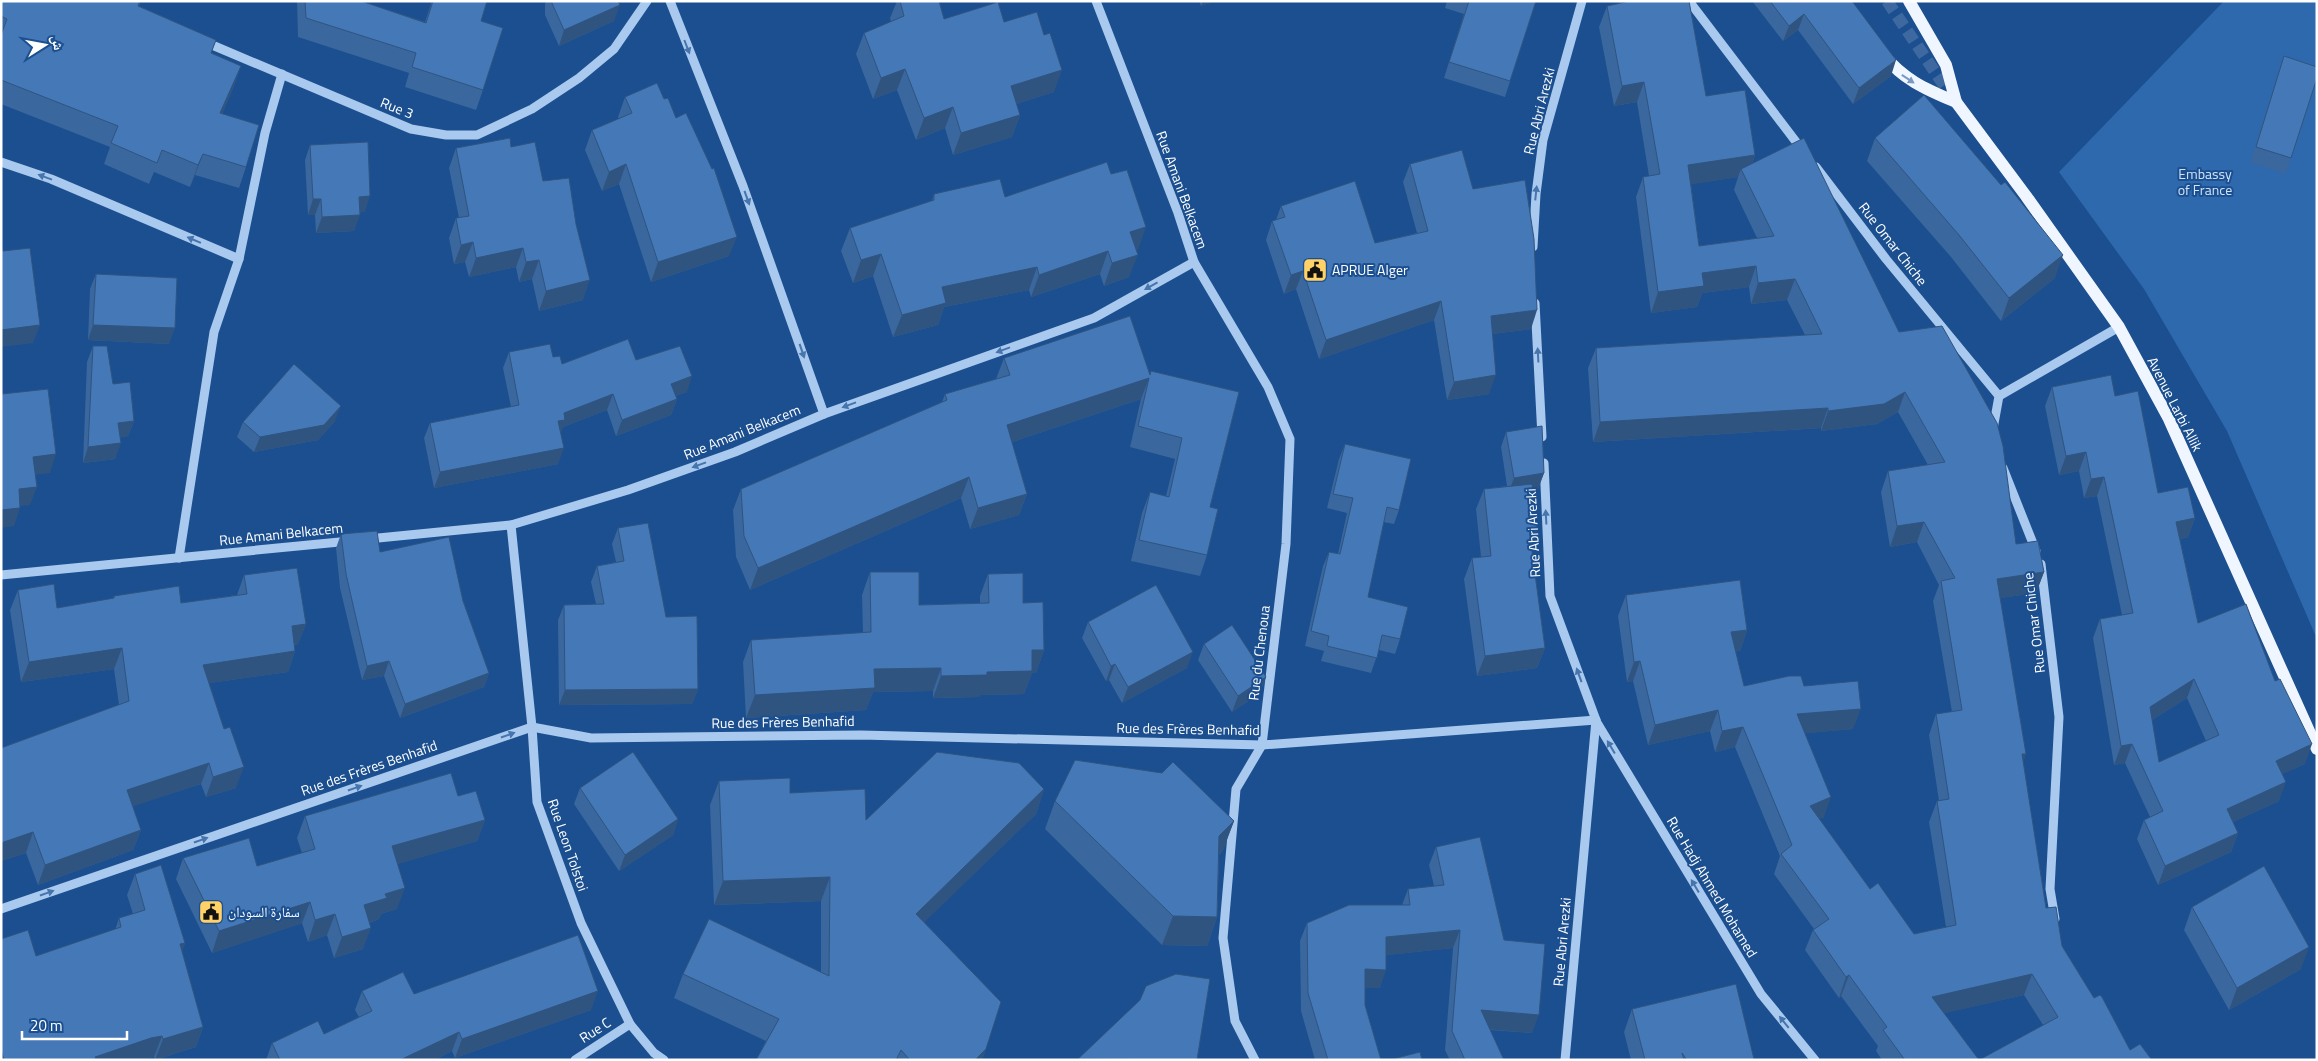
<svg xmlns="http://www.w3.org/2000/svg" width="2318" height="1061" font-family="'Titillium Web','Noto Naskh Arabic',sans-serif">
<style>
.green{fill:#2e69ad}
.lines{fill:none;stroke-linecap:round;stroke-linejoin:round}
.major-tunnel{stroke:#3d69a0;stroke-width:12;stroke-dasharray:12 6;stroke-linecap:butt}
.minor{stroke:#a9c9ee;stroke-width:9}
.major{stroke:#f0f6ff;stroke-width:12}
.wall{fill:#3a679d;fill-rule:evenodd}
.shaded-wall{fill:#305480}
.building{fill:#4478b7;stroke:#305480;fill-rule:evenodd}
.oneway{fill:#4674ac}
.oneway2{fill:#7b9ac1}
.labels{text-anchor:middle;stroke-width:4;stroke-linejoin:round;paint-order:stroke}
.street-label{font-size:14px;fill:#fff;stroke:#1b4f8f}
.park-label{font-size:14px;fill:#cfe3fa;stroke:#1b4f8f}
.poi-label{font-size:14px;fill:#fff;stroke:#1b4f8f;text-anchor:start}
</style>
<rect width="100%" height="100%" fill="#1b4f8f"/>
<polygon class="green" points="2224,1 2317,1 2317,639 2227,431 2144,289 2059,172"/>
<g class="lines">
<polyline class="major-tunnel" points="1887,1 1954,100"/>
<g class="minor">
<polyline points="670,1 743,186 824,414"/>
<polyline points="1096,1 1178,213 1194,262 1268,387 1290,439 1286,544 1262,745 1236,789 1223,938 1235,1021 1255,1060"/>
<polyline points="1689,1 1803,151"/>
<polyline points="205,42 411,129 446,135 477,135 532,109 579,78 614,49 647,1"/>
<polyline points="1,162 51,179 239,259"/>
<polyline points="1816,167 1886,259 1999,396 1993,429"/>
<polyline points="1533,247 1536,194 1543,140 1582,1"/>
<polyline points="1535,303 1542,437"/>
<polyline points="1999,396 2119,327"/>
<polyline points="1544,463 1550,596 1596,720 1565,1060"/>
<polyline points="2003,468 2036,551"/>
<polyline points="511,525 532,727 537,802 581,923 630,1024 654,1053 664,1060"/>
<polyline points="368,539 511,525 628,490 735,452 824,414 1094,318 1194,262"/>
<polyline points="179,558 214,332 239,259 265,133 282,74"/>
<polyline points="2041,564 2059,717 2050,889 2055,919"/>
<polyline points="1,575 350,541"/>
<polyline points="1596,721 1761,994 1815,1060"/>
<polyline points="1,909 532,727 591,738 861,735 1262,745 1596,720"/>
<polyline points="575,1060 630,1024"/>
</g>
<g class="major">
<polyline points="1909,1 1946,65 1956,102 2026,196 2119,327 2169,419 2317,749"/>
<path d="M1884,55C1903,80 1928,90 1956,102"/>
</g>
</g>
<g class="wall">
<polygon points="1,1 141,1 139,6 216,40 211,53 241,66 233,88 222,114 246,167 239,188 195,175 190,187 154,172 149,184 104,164 110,147 1,104"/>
<polygon points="297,1 361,1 425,22 432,1 487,1 481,21 483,90 476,110 405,87 409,73 298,37"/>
<polygon points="546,1 618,1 614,21 559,46 545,15 545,4"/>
<polygon points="897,1 939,1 944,19 1004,22 1054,92 1016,104 1020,115 1012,137 953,155 945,128 916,140 897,90 873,99 856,54 864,33 891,22 890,18"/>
<polygon points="1199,1 1215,1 1201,6"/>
<polygon points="1447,1 1536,1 1505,97 1444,78 1464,14 1445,8"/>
<path d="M1619,1H1689L1706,96L1755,155L1752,164L1899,332L2016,544L2044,572L2036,593L2000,598L2023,761L2046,908L2062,946L2094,998L2130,1050L2152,1060L2043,1025L2024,995L1944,1013L1979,1060H1882L1876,1051L1878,1046L1841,996L1839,998L1805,950L1813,930L1814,929L1774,874L1780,856L1735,747L1715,752L1710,731L1648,745L1633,681L1627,682L1618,616L1626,595L1747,630L1740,651H1735L1744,686H1804L1853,729L1805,733L1824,817L1819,819L1870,889L1914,934L1946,927L1929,822L1937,801H1939L1929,735L1936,714L1952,712L1933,601L1939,585L1917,542L1890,547L1881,492L1888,471L1928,465L1898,412L1877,424L1821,431V428L1593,442L1588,368L1596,348L1805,335L1787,300L1751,304L1749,287L1702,293L1697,307L1651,313L1636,197L1643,177L1649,176L1637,102L1614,106L1599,27L1607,6L1619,4ZM1738,177L1734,190L1757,238L1699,246L1691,184Z"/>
<polygon points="1752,1 1852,1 1891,76 1853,104 1798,30 1783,41"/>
<polygon points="2284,56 2291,158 2285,174 2250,162"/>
<polygon points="625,97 729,256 651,282 619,184 602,191 585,150 592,130 619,119 618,117"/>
<polygon points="1875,138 2055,278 2001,321 1951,257 1867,161"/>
<polygon points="310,145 365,212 360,212 354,231 316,233 315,215 308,215 305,160"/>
<polygon points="511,147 543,181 583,300 539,311 532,279 519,282 516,267 469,277 465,262 454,264 449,238 456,218 459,218 449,168 456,148"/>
<polygon points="1410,164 1473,189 1531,329 1492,334 1489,394 1447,400 1434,320 1319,359 1296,289 1284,294 1266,240 1272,221 1276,220 1281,206 1375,243 1417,233 1403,182"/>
<polygon points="1111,174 1138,250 1136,250 1129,277 1104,286 1100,274 1031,297 1029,290 944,307 938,325 893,337 873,276 853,283 841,251 850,228 932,201 934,194 1005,197"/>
<polygon points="96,274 169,344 88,340 90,289"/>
<polygon points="93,346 113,384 134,421 128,436 120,437 115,459 83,463 87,362"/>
<polygon points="509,352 553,357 562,364 636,360 687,392 675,396 677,399 671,415 616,436 607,410 563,427 560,433 558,464 434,488 424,438 430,423 511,407 503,368"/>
<polygon points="1004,358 1149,374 1239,392 1210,507 1207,555 1200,576 1131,561 1142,513 1150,492 1166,496 1175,459 1130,447 1141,399 1012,442 1027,494 1019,515 970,529 961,498 750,590 736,557 733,510 741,489 942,402 945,394 996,379"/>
<path d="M2052,387L2115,396L2158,493L2195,518L2188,537L2180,539L2198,623L2305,764L2282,774L2279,801L2233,822L2238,833L2231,852L2158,885L2137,839L2144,820L2150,817L2125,763L2114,765L2093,638L2100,619L2122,615L2097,496L2084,498L2079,471L2059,475L2045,406ZM2187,698L2206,741L2159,762L2152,720Z"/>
<polygon points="335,421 318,440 254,452 237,437 243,422"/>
<polygon points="1506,432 1544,473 1538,489 1533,490 1538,536 1532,552 1545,648 1537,668 1477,676 1464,579 1472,558 1481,557 1476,509 1484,489 1507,486 1501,447"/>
<polygon points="1345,444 1399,510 1394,524 1383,522 1368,597 1400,639 1395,654 1379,650 1371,673 1321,661 1324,651 1305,646 1323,566 1329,552 1338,554 1347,513 1327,508 1339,459"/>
<polygon points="618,528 666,617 698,689 692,704 559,705 558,620 564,605 596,604 591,582 597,566 616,562 612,544"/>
<polygon points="341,534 380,552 463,601 489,673 484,687 400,718 384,676 362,680 340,588 336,548"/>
<polygon points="870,572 919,605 980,603 980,596 988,574 1023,603 1044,650 1036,673 1032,673 1024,694 980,695 979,697 933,698 933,691 873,692 866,710 746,718 743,662 751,640 863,633 862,595"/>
<polygon points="244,575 306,624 298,644 294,645 295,651 288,672 209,683 236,788 206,797 201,784 132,806 141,830 133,850 38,885 26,853 1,861 1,748 119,705 114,669 21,682 10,610 18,590 57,608 113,599 114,596 181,603 237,595"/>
<polygon points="1088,622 1187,668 1122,703 1109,680 1106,681 1082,638"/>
<polygon points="1204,644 1266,677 1260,693 1232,712 1198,660"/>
<polygon points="719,781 790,793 866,820 1044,789 1036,814 924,922 986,1049 982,1060 756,1060 766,1041 674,998 683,974 821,972 821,901 714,905 710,805"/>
<polygon points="580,788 678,819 673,835 619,871 574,804"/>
<polygon points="458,796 485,820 477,841 397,864 397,909 381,914 379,919 369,923 363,949 334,958 327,935 308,942 302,923 212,953 176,879 183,858 257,866 302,853 297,838 305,816"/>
<polygon points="1055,801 1234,821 1223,850 1219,855 1217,917 1207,946 1162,945 1045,829"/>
<polygon points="1436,847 1504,940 1532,1033 1490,1030 1504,1060 1450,1060 1445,1050 1453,948 1386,955 1380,988 1365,988 1365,1005 1381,1060 1315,1060 1301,1011 1300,941 1307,923 1402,905 1408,889 1434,886 1429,865"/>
<polygon points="135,874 185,943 182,951 203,1027 196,1047 155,1060 154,1057 139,1060 1,1060 1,939 36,956 115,930 119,918 133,914 127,895"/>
<polygon points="2192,907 2301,969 2229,1010 2184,930"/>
<polygon points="362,991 414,994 591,1010 455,1058 452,1051 434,1060 266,1060 272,1043 324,1034 359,1017 355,1010"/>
<polygon points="1632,1009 1754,1060 1631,1060 1624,1032"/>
</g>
<g class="shaded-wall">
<polygon points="1203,1 1215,1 1201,6"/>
<polygon points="620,5 614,21 559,46 564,30"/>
<polygon points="1804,14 1798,30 1783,41 1789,26"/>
<polygon points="1896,60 1891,76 1853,104 1859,88"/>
<polygon points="241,66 233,88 213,135 220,113"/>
<polygon points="905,69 897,90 873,99 881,78"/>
<polygon points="1062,70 1054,92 1003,108 1011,86"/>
<polygon points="1644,82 1637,102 1614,106 1622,86"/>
<polygon points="953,107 945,128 916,140 924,118"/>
<polygon points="1020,115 1012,137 953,155 961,133"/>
<polygon points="203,154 195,175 190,187 198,165"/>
<polygon points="1755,155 1748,175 1741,169 1738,177 1681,186 1688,165"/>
<polygon points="626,164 619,184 602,191 609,172"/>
<polygon points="370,196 365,212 353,213 359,197"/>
<polygon points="313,199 321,199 315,215 308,215"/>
<polygon points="360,215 354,231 316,233 322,217"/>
<polygon points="1146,227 1138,250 1122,255 1130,232"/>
<polygon points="737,237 729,256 651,282 658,262"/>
<polygon points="473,242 465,262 454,264 461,245"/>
<polygon points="523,248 516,267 469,277 476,258"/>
<polygon points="1108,251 1100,274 1031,297 1039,275"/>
<polygon points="881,254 873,276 853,283 861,260"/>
<polygon points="1138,255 1129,277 1104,286 1112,263"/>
<polygon points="2063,255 2055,278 2001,321 2009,298"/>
<polygon points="539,260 532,279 519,282 526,262"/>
<polygon points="1756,266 1749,287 1702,293 1697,307 1651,313 1658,292 1702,273"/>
<polygon points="1037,267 1029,290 944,307 938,325 893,337 902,315 942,287"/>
<polygon points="1303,271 1296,289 1284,294 1291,275"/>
<polygon points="1795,279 1787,300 1751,304 1758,283"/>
<polygon points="590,280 583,300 539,311 546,291"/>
<polygon points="1441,301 1434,320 1319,359 1326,340"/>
<polygon points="1537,310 1531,329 1484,335 1491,316"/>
<polygon points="40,325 33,343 1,347 1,330"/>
<polygon points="93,325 175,328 169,344 88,340"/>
<polygon points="1496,375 1489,394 1447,400 1454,382"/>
<polygon points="692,376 687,392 665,400 671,384"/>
<polygon points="1149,378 1141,399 1000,446 1007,425"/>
<polygon points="1905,392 1898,412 1877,424 1821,431 1828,411"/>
<polygon points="613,394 607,410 563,427 559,435 558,421 564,413"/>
<polygon points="677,399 671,415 616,436 622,420"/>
<polygon points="341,406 335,421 318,440 254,452 260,437"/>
<polygon points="1828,408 1821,428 1593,442 1600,422"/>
<polygon points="134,421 128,436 112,438 118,423"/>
<polygon points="121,443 115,459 83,463 88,447"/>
<polygon points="564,448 558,464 434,488 440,472"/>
<polygon points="2086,452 2079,471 2059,475 2066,456"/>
<polygon points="56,454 50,473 26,476 33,457"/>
<polygon points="1544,473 1538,489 1508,494 1514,478"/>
<polygon points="969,477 961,498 750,590 758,568"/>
<polygon points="2104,477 2097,496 2084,498 2091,479"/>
<polygon points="37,487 30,505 12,507 19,489"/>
<polygon points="1027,494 1019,515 970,529 978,508"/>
<polygon points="20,508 14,526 1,528 1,510"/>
<polygon points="2195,518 2188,537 2169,541 2176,522"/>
<polygon points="1924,522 1917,542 1890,547 1897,526"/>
<polygon points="1538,536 1530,557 1530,537"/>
<polygon points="2044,572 2036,593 1989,600 1997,579"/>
<polygon points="306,624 298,644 284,647 292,626"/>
<polygon points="1747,630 1740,651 1724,653 1731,632"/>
<polygon points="122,648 114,669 21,682 29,662"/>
<polygon points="1545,648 1537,668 1477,676 1485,656"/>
<polygon points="1032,650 1044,650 1036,673 1032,673 1024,694 980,695 979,697 933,698 941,676 987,672"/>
<polygon points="295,651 288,672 196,685 203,665"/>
<polygon points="1193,652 1187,668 1122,703 1128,687"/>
<polygon points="389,661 384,676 362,680 367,666"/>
<polygon points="1640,661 1633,681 1627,682 1634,662"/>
<polygon points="1115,664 1109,680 1106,681 1111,666"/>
<polygon points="941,668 933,691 873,692 866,710 746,718 755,695 874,669"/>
<polygon points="489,673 484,687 400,718 405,704"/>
<polygon points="1266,677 1260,693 1232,712 1238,696"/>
<polygon points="2194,679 2187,698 2143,726 2150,707"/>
<polygon points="698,689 692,704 559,705 565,690"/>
<polygon points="1861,709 1853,729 1790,735 1797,714"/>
<polygon points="1718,710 1710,731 1648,745 1655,725"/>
<polygon points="1743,727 1735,747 1715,752 1722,731"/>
<polygon points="2132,744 2125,763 2114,765 2121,746"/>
<polygon points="2312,744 2305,764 2269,780 2276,761"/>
<polygon points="2022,754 2026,754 2019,774"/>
<polygon points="209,763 201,784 119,811 127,790"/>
<polygon points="244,767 236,788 206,797 213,777"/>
<polygon points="2286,782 2279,801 2220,828 2227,809"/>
<polygon points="1044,789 1036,814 907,939 916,914"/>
<polygon points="1831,797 1824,817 1802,827 1810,806"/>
<polygon points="678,819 673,835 619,871 625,855"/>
<polygon points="485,820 477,841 384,868 392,846"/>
<polygon points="1234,821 1223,850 1209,865 1219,836"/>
<polygon points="141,830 133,850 38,885 45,865"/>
<polygon points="33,832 26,853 1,861 1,843"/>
<polygon points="2238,833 2231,852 2158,885 2165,866"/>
<polygon points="830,877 821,901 714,905 723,881"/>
<polygon points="405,888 397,909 381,914 379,919 356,927 364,905 385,894"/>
<polygon points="310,902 302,923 212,953 219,931"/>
<polygon points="335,914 327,935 308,942 315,920"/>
<polygon points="1173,916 1217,917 1207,946 1162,945"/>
<polygon points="371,928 363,949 334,958 342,937"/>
<polygon points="1460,930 1453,948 1379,956 1386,937"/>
<polygon points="185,943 178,964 180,944"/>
<polygon points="2309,947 2301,969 2229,1010 2237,988"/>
<polygon points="1365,969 1386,970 1380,988 1359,988"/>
<polygon points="2032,974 2024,995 1924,1018 1932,997"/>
<polygon points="1849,975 1841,996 1839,998 1846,977"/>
<polygon points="598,991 591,1010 455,1058 462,1039"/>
<polygon points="1481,1010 1539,1015 1532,1033 1474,1028"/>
<polygon points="203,1027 196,1047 155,1060 163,1039"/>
<polygon points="459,1032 452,1051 434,1060 400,1060"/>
<polygon points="162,1036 154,1057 139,1060 94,1060 95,1057 151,1038"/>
<polygon points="986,1049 982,1060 975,1060"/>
</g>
<g class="building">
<polygon points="1,1 140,1 138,6 216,40 211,53 241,66 220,113 259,125 246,167 203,154 198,165 162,150 157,163 111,143 118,126 1,80 1,35 7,19 1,16"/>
<polygon points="305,1 361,1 426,23 433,1 487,1 481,21 503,28 483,90 412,67 416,53 306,18"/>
<polygon points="551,1 618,1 620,5 564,30"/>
<polygon points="900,1 939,1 944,19 998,2 1004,22 1037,12 1044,35 1050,33 1062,70 1011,86 1020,115 961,133 953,107 924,118 905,69 881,78 864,33 904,16"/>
<polygon points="1469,1 1536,1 1510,81 1449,62"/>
<polygon points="1630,1 1689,1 1706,96 1745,90 1755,155 1688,165 1699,246 1774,236 1741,169 1804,138 1899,332 1942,326 1997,423 2003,446 2016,544 2038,541 2044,572 1997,579 2026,754 2022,754 2046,908 2056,907 2062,946 2094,998 2100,995 2102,997 2130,1050 2140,1044 2152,1060 1979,1060 2058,1017 2032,974 1932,997 1979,1060 1905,1060 1883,1030 1887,1027 1849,975 1846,977 1813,930 1829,919 1781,854 1792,845 1743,727 1722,731 1718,710 1655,725 1640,661 1634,662 1626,595 1740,580 1747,630 1731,632 1744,686 1789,676 1801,676 1804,686 1858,681 1861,709 1797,714 1831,797 1810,806 1870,889 1878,883 1914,934 1956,925 1937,801 1949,799 1936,714 1962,710 1941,581 1955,578 1924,522 1897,526 1888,471 1945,462 1905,392 1884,404 1828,411 1828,408 1600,422 1596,348 1822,334 1795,279 1758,283 1756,266 1702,273 1704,286 1658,292 1643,177 1660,174 1644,82 1622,86 1607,6"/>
<polygon points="1770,1 1852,1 1896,60 1859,88 1804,14 1789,26"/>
<polygon points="2284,56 2317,67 2317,78 2291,158 2256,147"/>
<polygon points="657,83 664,99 668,98 676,118 686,113 712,169 714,168 737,237 658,262 626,164 609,172 592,130 632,113 625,97"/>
<polygon points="1924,95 2001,185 2005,182 2063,255 2009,298 1959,235 1875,138"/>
<polygon points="510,138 511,147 535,142 543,181 569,178 576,224 590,280 546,291 539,260 526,262 523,248 476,258 473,242 461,245 456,218 469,216 456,148"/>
<polygon points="368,142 370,196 359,197 360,215 322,217 321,199 313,199 310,145"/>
<polygon points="1462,150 1473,189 1525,180 1534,239 1537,310 1491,316 1496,375 1454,382 1441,301 1326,340 1303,271 1291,275 1272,221 1285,217 1281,206 1355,181 1375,243 1428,231 1410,164"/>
<polygon points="1107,162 1111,174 1127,170 1146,227 1130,232 1138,255 1112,263 1108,251 1039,275 1037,267 942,287 946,303 902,315 881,254 861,260 850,228 934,200 934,194 1000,179 1005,197"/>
<polygon points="1,244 3,251 30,248 40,325 1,330"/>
<polygon points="96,274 177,278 175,328 93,325"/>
<polygon points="1130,316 1150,375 1151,371 1239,392 1210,507 1218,509 1207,555 1139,540 1150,492 1169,497 1182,438 1138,426 1149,378 1007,425 1027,494 978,508 969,477 758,568 744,536 741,489 947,400 945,394 1010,375 1004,358"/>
<polygon points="628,339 636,360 680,346 692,376 671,384 677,399 622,420 613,394 564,413 565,420 558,421 564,448 440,472 430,423 519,405 509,352 550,344 553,357 560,356 562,364"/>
<polygon points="93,346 107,346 113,384 130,382 134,421 118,423 121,443 88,447"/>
<polygon points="294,364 341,406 324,425 260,437 243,422"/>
<path d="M2111,375L2115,396L2138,391L2158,493L2188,487L2195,518L2176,522L2198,623L2246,604L2275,681L2280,679L2312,744L2276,761L2286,782L2227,809L2238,833L2165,866L2144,820L2163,811L2132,744L2121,746L2100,619L2133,613L2104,477L2091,479L2086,452L2066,456L2052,387ZM2194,679L2219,735L2159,762L2150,707Z"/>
<polygon points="1,386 2,394 48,389 56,454 33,457 37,487 19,489 20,508 1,510"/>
<polygon points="1542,426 1544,473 1514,478 1506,432"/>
<polygon points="1345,444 1411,459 1399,510 1387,507 1368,597 1408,607 1400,639 1382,635 1377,658 1327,646 1329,636 1311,631 1329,552 1340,554 1353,498 1333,494"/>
<polygon points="1532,484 1538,536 1530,537 1545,648 1485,656 1472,558 1491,556 1484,489"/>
<polygon points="648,523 666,617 697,616 698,689 565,690 564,605 604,604 597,566 624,561 618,528"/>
<polygon points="377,531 380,552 449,537 463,601 489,673 405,704 389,661 367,666 346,574 341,534"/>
<polygon points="297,568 306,624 292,626 295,651 203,665 224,729 230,727 244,767 213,777 209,763 127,790 141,830 45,865 33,832 1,843 1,748 129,701 122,648 29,662 18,590 54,584 57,608 114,598 114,596 179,586 181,603 247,594 244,575"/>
<polygon points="870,572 919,572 919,605 989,603 988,574 1023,573 1023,603 1043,602 1044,650 1032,650 1032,671 987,672 987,675 941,676 941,668 874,669 875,688 755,695 751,640 871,632"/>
<polygon points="1156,585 1193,652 1128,687 1115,664 1111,666 1088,622"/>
<polygon points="1232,625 1266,677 1238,696 1204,644"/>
<polygon points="633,752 678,819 625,855 580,788"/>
<polygon points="937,752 1019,763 1044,789 916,914 1001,1002 986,1049 975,1060 910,1060 901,1050 896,1060 756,1060 779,1019 683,974 709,919 829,976 830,877 723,881 719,781 790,778 790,793 865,789 866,820"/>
<polygon points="1075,760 1162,773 1173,762 1234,821 1219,836 1217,917 1173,916 1055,801"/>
<polygon points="451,773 458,796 476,791 485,820 392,846 405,888 385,894 387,898 364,905 371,928 342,937 335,914 315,920 310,902 219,931 183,858 249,838 257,866 315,849 305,816"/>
<polygon points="1480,837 1504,940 1545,944 1539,1015 1481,1010 1504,1060 1465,1060 1452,1031 1460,930 1386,937 1386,970 1365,969 1365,1005 1381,1060 1328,1060 1308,993 1307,923 1349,905 1410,905 1408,889 1444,885 1436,847"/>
<polygon points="161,865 185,943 180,944 203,1027 163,1039 162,1036 151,1038 95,1057 96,1059 95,1060 4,1060 1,1050 1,939 28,930 36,956 121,927 119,918 145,910 135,874"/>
<polygon points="2264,866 2309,947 2237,988 2192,907"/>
<polygon points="578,935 598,991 462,1039 459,1032 400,1060 280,1060 272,1043 318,1021 324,1034 372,1011 362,991 403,972 414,994"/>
<polygon points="1176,974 1210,979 1197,1060 1078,1059 1140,1000 1146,986"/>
<polygon points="1736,984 1754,1059 1750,1060 1687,1060 1682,1053 1684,1060 1645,1060 1632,1009"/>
<polygon points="1420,1052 1422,1060 1389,1060"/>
</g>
<defs><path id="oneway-solid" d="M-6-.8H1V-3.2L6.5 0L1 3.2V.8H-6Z" transform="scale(1.25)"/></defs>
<g class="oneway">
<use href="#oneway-solid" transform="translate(687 47) rotate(69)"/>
<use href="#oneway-solid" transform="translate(45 177) rotate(-160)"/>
<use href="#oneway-solid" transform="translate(1536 193) rotate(-84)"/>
<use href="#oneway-solid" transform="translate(747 198) rotate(70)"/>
<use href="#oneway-solid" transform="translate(194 240) rotate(-157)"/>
<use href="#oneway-solid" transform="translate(1151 286) rotate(151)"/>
<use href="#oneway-solid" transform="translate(1003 350) rotate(160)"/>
<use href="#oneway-solid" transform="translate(802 351) rotate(71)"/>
<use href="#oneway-solid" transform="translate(1538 355) rotate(-93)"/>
<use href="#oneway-solid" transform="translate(849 405) rotate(160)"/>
<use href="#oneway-solid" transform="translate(699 465) rotate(160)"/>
<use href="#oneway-solid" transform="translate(1546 517) rotate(-93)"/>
<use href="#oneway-solid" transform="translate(1579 675) rotate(-110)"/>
<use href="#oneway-solid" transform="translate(508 735) rotate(-19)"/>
<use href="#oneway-solid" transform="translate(1611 747) rotate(-121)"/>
<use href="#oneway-solid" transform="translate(355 788) rotate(-19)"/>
<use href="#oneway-solid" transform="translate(201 840) rotate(-19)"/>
<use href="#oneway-solid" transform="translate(1695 886) rotate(-121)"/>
<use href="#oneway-solid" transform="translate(47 893) rotate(-19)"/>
<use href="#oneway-solid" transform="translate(1784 1022) rotate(-129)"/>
</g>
<use class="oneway2" href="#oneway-solid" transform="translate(1908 79) rotate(34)"/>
<defs>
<symbol id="civic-square" viewBox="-11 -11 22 22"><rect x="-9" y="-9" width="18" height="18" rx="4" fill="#ffd166" stroke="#1b4f8f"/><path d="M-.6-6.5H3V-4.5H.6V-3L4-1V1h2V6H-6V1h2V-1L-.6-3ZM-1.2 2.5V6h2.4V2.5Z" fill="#111"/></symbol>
</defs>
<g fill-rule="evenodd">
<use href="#civic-square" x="1301" y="256" width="28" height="28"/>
<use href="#civic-square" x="197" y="898" width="28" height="28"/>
</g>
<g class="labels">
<g class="street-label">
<text transform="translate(397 108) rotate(22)" y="5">Rue 3</text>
<text transform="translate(1539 111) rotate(-76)" y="5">Rue Abri Arezki</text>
<text transform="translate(1182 190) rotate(70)" y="5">Rue Amani Belkacem</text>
<text transform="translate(1893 244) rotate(52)" y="5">Rue Omar Chiche</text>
<text transform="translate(2175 404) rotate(63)" y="5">Avenue Larbi Allik</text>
<text transform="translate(742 432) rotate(-22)" y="5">Rue Amani Belkacem</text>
<text transform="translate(1533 533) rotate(-93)" y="5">Rue Abri Arezki</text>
<text transform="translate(281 534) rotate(-6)" y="5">Rue Amani Belkacem</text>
<text transform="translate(2034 623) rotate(-97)" y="5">Rue Omar Chiche</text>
<text transform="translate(1259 653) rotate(-83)" y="5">Rue du Chenoua</text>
<text transform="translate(783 722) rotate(-1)" y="5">Rue des Frères Benhafid</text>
<text transform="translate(1188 729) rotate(1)" y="5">Rue des Frères Benhafid</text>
<text transform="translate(369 768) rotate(-19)" y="5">Rue des Frères Benhafid</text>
<text transform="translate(568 845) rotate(71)" y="5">Rue Leon Tolstoi</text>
<text transform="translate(1712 887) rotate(59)" y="5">Rue Hadj Ahmed Mohamed</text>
<text transform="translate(1562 942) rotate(-85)" y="5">Rue Abri Arezki</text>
<text transform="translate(595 1030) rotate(-33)" y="5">Rue C</text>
</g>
<g class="park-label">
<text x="2205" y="179">Embassy<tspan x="2205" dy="16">of France</tspan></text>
</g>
<g class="poi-label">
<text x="1332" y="275">APRUE Alger</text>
<text x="228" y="917">سفارة السودان</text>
</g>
</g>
<rect width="2318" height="1061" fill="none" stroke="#ffffff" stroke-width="5"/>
<g transform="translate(45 45) rotate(79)" stroke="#1b4f8f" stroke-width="4" paint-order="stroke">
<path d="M0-4L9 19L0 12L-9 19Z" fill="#ffffff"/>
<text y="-8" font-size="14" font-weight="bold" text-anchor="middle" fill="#ffffff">ش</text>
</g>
<path d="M22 1031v8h105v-8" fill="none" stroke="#ffffff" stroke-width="2.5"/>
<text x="30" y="1031" font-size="15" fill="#ffffff" stroke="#1b4f8f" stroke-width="4" paint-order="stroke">20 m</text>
</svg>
